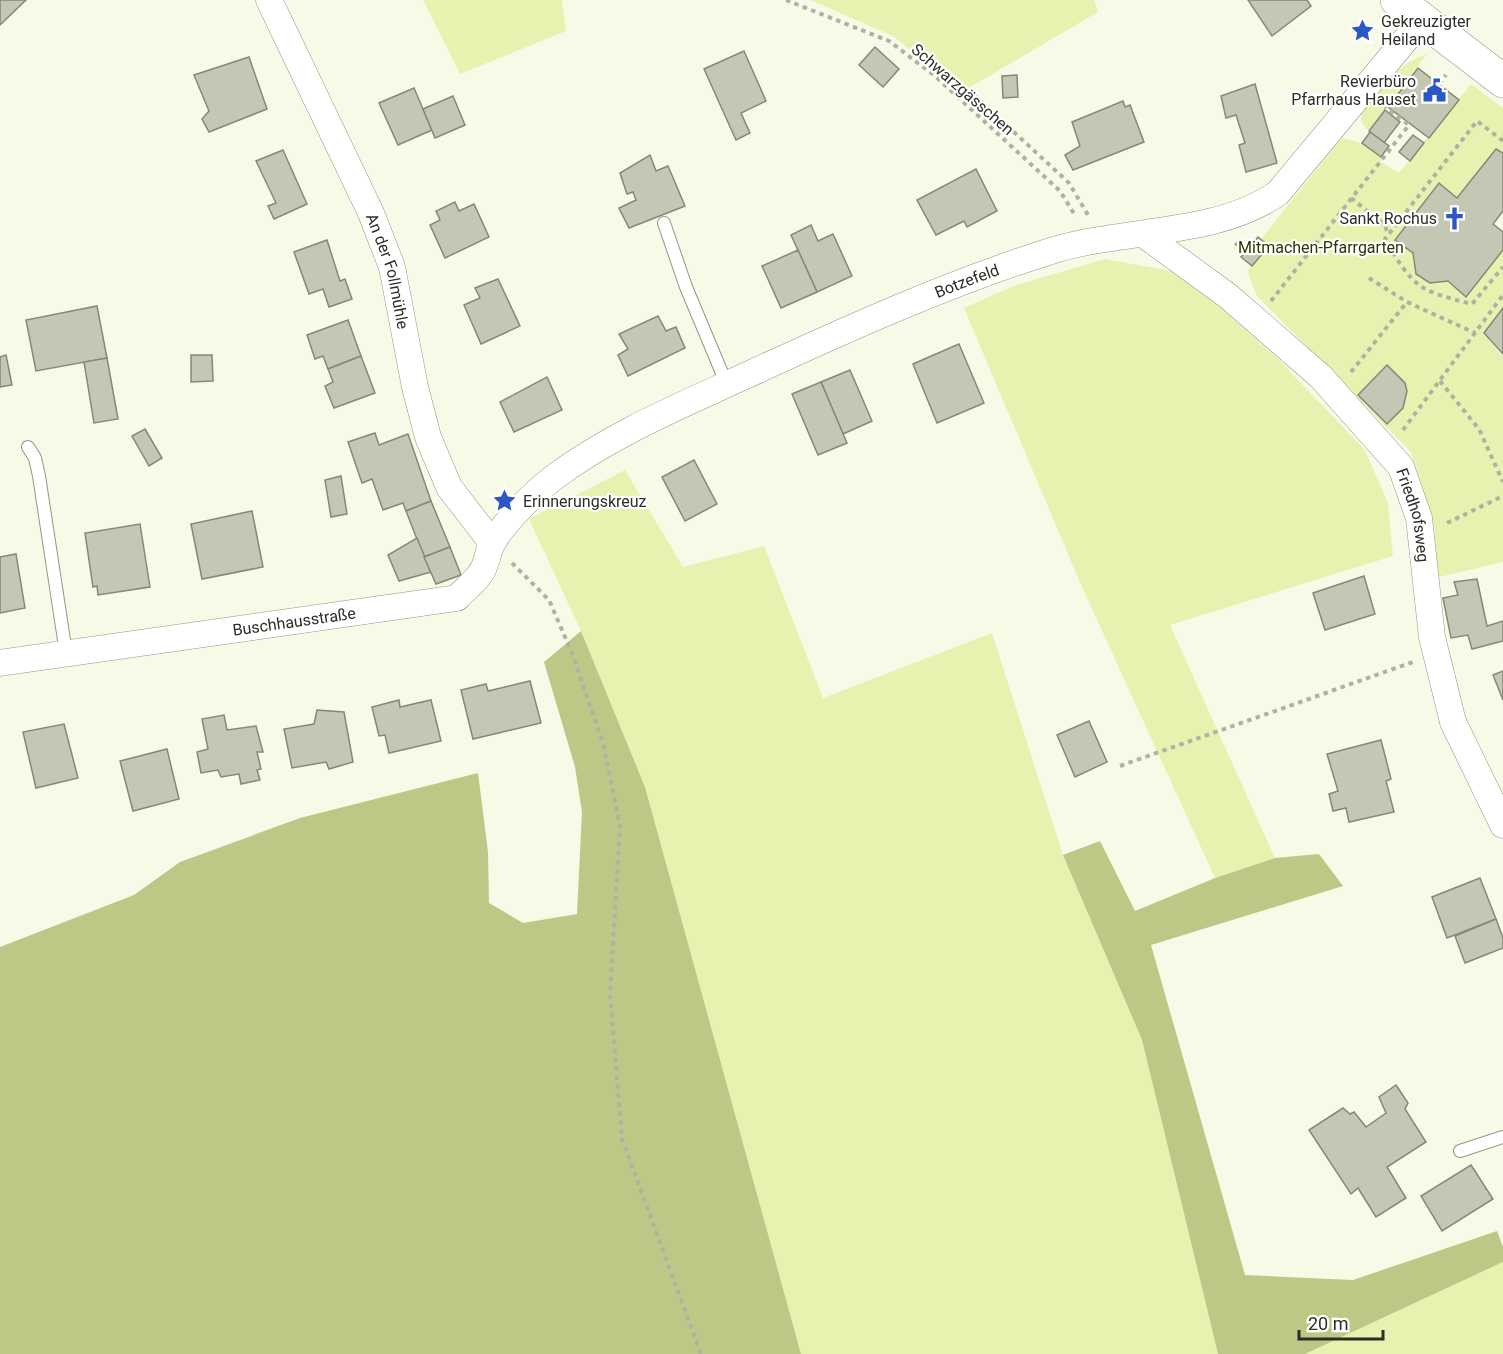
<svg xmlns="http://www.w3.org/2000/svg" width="1503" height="1354" font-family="Roboto,sans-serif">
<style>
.green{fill:#e8f2b0}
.forest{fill:#bec886}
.building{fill:#c4c7b4;stroke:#858877;stroke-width:1.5}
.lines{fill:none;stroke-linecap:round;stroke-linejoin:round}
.lane-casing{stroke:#939684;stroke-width:14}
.street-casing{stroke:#939684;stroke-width:27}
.secondary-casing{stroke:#939684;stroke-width:34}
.path{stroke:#afb2a3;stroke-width:4;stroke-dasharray:4.5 4.5;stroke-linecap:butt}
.lane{stroke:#fff;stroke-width:12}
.street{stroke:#fff;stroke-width:26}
.secondary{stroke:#fff;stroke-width:33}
.labels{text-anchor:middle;stroke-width:4.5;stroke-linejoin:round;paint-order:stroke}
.poi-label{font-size:16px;fill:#2c2d26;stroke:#fff;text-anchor:start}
.street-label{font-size:16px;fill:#2c2d26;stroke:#fff}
.park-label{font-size:16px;fill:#2f3400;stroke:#fff}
</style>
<rect width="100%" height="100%" fill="#f7fae7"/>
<g class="green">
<polygon points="423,0 562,0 566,31 460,74"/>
<polygon points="810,0 1094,0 1098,12 962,92 893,36"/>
<path d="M1427,54L1369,131L1361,122L1362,112C1381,89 1397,63 1427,54Z"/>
<polygon points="1471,84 1503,108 1503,153 1496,149 1457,198 1439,183 1395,240 1413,253 1416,274 1430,283 1448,281 1466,297 1503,250 1503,308 1484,333 1503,357 1503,562 1435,578 1435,529 1411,452 1257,296 1247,271 1269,246 1261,239 1342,138 1362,143 1381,157 1381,162 1399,173"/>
<polygon points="1105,259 1182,273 1278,359 1365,450 1388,503 1393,556 1170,625 1275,858 1215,878 1082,587 964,308 1013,286"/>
<polygon points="625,470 683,567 764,546 823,698 992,633 1063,855 1142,1040 1218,1354 801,1354 645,787 581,631 529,519"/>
<polygon points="1503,1262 1503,1354 1305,1354"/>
</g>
<g class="forest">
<polygon points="581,631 645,787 801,1354 0,1354 0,947 134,895 180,862 300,818 478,773 488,852 489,903 523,923 577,914 582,812 575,767 544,662"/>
<polygon points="1100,841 1135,911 1215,878 1275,858 1319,854 1343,886 1151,945 1245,1275 1353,1280 1497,1231 1503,1247 1503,1262 1305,1354 1218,1354 1142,1040 1063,855"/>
</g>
<g class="building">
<polygon points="0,0 26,0 0,25"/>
<polygon points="1248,0 1307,0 1311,6 1272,36"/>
<polygon points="875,47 899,69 883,87 859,65"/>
<polygon points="744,51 766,101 741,113 750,133 736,140 704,69"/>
<polygon points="249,57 267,109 209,132 202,119 209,111 194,75"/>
<polygon points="1418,68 1459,100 1429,138 1388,107"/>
<polygon points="1017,75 1018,97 1003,98 1002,76"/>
<polygon points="1255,84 1277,163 1246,172 1239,145 1245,143 1236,115 1226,118 1221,96"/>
<polygon points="414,88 432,130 398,145 379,103"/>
<polygon points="453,96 465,125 435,138 423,109"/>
<polygon points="1123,101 1125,107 1130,105 1144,142 1073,170 1065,155 1080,146 1072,122"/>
<polygon points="1385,110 1400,122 1384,143 1369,131"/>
<polygon points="1370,132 1389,146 1381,157 1362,143"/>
<polygon points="1413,135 1424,143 1410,161 1399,152"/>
<polygon points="1496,149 1503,153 1503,211 1493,224 1503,232 1503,250 1466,297 1448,281 1430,283 1416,274 1413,253 1395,240 1439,183 1457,198"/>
<polygon points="283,150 307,204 274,219 268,206 276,203 256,161"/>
<polygon points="650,155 656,171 668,166 685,206 629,228 619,208 636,200 633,192 627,194 620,173"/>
<polygon points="976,169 997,211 967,227 964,221 936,235 917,200"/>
<polygon points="455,202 459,211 474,204 489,237 445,258 430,225 440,220 436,211"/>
<polygon points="811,225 818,241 833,234 852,276 817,292 791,235"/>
<polygon points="1258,237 1269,246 1252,266 1241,257"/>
<polygon points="327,240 340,281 345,279 352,299 329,307 323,289 309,294 294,252"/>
<polygon points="798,250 817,292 781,308 762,266"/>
<polygon points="498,279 520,326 481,344 464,305 480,298 475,288"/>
<polygon points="97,306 107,358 36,371 26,320"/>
<polygon points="1503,308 1503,354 1484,333"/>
<polygon points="658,316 666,331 676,327 685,348 628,376 618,355 628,349 619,334"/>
<polygon points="348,320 361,356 328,369 323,356 315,359 307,335"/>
<polygon points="959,344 984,403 937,423 913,364"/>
<polygon points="6,355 12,385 0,387 0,357"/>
<polygon points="191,355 212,355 213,381 191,382"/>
<polygon points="361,356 375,393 334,408 325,386 333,382 328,369"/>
<polygon points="107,358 118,419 94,423 84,362"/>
<polygon points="1387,365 1405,383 1407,391 1403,408 1387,424 1358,395"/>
<polygon points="850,370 872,421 843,434 821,382"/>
<polygon points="547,377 562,410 514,432 500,402"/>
<polygon points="821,382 847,443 818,455 792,394"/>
<polygon points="145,429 162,458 149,466 132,436"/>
<polygon points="375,433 379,445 408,434 431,501 406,511 403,503 383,510 372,479 362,483 348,442"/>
<polygon points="694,460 717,504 685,521 662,477"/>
<polygon points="341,476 347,514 331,517 325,480"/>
<polygon points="431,501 450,547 424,557 406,511"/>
<polygon points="252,511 263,567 202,579 191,524"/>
<polygon points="140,524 150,587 98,595 97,586 93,587 85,533"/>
<polygon points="417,538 431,572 399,581 388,555"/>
<polygon points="450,547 461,575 436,584 424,557"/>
<polygon points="16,554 25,608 0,613 0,557"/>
<polygon points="1364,576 1375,614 1325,630 1313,593"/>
<polygon points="1477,579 1487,626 1503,621 1503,641 1472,649 1468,635 1451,638 1443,598 1458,595 1454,582"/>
<polygon points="1503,671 1503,700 1493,675"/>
<polygon points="530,681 541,723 473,739 461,690 486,684 488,691"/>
<polygon points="399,700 400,707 431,700 441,741 389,753 385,735 379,736 372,707"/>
<polygon points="317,710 344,712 353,762 329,769 326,762 292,768 284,729 314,724"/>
<polygon points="224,715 227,730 256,726 263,752 257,752 261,769 257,770 260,780 241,784 239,774 221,777 218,770 201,773 197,752 208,749 202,719"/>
<polygon points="1089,721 1107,762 1075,777 1057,735"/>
<polygon points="64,724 78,778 36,788 23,732"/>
<polygon points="1381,740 1391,779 1386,781 1394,812 1349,822 1346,808 1333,811 1329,794 1338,791 1327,754"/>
<polygon points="167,749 179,799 133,811 120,761"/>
<polygon points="1480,878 1496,919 1447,938 1432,897"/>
<polygon points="1496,919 1503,938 1503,948 1465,963 1455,936"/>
<polygon points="1396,1085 1408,1103 1405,1109 1426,1142 1387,1167 1406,1198 1376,1217 1358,1188 1351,1194 1309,1130 1343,1108 1350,1114 1354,1112 1366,1127 1386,1113 1379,1097"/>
<polygon points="1471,1165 1493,1199 1442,1231 1421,1196"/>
</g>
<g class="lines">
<defs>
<g id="lane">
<polyline points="664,223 686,287 727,385"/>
<polyline points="28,447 35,458 39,476 66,653"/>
<polyline points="1460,1151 1503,1137"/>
</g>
<g id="street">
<path id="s1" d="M269,0L371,213L392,267L415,387L428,437L449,487L492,543"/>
<path id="s2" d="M1143,234L1228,296L1321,377L1401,467L1419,518L1432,637L1453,722L1503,825"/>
<path id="s3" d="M0,663L457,598C464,590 474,583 480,574C487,566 487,553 492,544C503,523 534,493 553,478C610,435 680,406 745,376C845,330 946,284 1051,251C1123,228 1215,237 1278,193L1421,21"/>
</g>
<polyline id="secondary" points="1397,0 1503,81"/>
</defs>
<use href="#lane" class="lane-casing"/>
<use href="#street" class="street-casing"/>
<use href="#secondary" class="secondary-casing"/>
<g class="path">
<polyline points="786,0 889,41 935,76 1060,191 1076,217"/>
<polyline points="1439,84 1446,75"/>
<polyline points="974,95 1069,183 1088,215"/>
<path d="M1503,141L1477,121L1385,239C1414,288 1417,290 1472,304L1503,267"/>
<polyline points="1351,198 1385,225 1388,235"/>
<polyline points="1235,243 1246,251"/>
<polyline points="1369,278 1407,302 1475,333"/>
<polyline points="1271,301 1409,125 1385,107"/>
<polyline points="1351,372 1407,302"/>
<polyline points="1440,381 1479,429 1503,482"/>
<polyline points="1403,430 1503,295"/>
<polyline points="1447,523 1503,496"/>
<polyline points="512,563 549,600 572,653 603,743 620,826 610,994 622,1139 701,1354"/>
<polyline points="1120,766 1413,662"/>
</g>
<use href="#lane" class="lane"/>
<use href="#street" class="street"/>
<use href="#secondary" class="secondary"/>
</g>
<defs>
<symbol id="sight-bare" viewBox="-9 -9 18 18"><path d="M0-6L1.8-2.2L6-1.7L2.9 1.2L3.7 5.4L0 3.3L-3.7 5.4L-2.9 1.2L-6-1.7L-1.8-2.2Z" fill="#2d56c5" stroke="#fff" stroke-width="2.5" paint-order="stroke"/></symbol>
<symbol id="civic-bare" viewBox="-9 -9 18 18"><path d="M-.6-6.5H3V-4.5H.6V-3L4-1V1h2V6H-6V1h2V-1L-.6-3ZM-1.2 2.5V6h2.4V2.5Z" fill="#2d56c5" stroke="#fff" stroke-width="2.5" paint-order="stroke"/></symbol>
<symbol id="church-bare" viewBox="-9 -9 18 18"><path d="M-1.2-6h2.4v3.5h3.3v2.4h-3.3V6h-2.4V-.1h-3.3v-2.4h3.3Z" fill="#2d56c5" stroke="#fff" stroke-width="2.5" paint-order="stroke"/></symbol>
</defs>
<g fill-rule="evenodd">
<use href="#sight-bare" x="1346" y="14" width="33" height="33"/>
<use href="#civic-bare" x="1418" y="74" width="33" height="33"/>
<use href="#church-bare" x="1438" y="202" width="33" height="33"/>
<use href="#sight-bare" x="488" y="484" width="33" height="33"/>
</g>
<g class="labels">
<g class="poi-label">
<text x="1381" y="27">Gekreuzigter<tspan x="1381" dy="18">Heiland</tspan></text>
<text x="1416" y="87" text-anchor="end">Revierbüro<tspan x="1416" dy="18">Pfarrhaus Hauset</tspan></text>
<text x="1437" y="224" text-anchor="end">Sankt Rochus</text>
<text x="523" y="507">Erinnerungskreuz</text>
</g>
<g class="street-label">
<text transform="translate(963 89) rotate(41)" y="6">Schwarzgässchen</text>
<text dy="6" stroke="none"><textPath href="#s1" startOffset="297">An der Follmühle</textPath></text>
<text dy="6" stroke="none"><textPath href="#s3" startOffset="1077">Botzefeld</textPath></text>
<text dy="6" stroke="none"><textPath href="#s2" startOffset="399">Friedhofsweg</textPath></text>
<text dy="6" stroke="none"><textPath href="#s3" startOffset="297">Buschhausstraße</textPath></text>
</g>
<g class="park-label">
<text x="1321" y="253">Mitmachen-Pfarrgarten</text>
</g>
</g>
<path d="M1299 1330v9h84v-9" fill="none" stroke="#2c2d26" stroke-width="3"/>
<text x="1308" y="1330" font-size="18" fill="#2c2d26" stroke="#ffffff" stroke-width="4.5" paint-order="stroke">20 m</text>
</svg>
